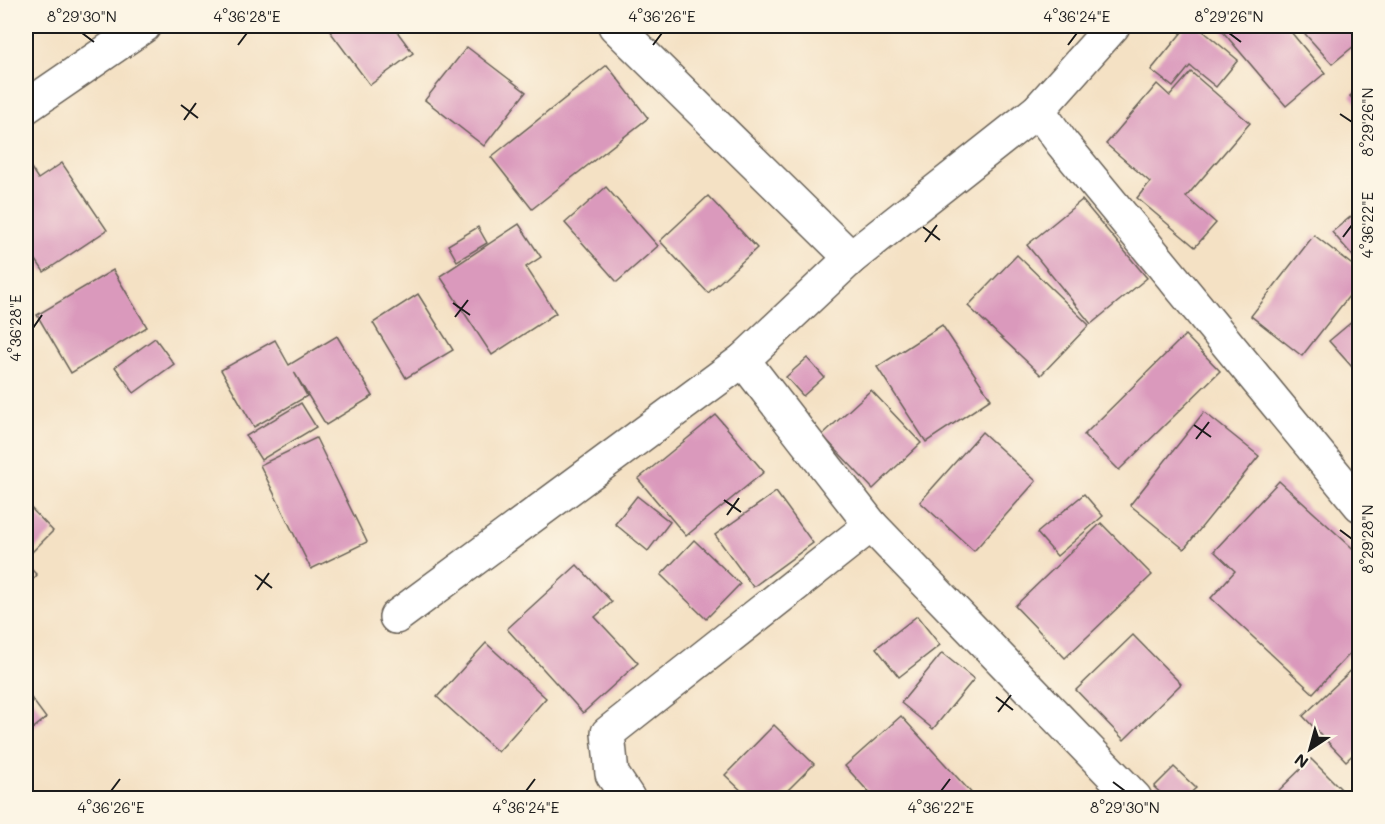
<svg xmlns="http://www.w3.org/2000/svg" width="1385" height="824" font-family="Mali,sans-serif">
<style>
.building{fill:#da99bc}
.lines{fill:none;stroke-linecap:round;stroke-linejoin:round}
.street-casing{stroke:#686157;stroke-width:36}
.street{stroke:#fff;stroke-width:33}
.ticks{fill:none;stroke:#1c1c1c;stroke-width:2}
.neatline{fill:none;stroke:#1c1c1c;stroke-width:2}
.ticks-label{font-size:15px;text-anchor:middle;fill:#1c1c1c}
</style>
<rect width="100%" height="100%" fill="#fcf5e5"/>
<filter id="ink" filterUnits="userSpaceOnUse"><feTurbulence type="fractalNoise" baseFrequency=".0167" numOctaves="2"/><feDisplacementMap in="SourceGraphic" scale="12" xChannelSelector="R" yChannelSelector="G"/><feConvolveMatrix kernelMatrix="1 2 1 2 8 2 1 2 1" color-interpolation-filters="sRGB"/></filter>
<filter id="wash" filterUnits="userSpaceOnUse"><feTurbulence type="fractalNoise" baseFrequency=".008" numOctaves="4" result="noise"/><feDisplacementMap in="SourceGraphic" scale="24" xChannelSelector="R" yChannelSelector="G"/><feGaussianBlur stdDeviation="1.35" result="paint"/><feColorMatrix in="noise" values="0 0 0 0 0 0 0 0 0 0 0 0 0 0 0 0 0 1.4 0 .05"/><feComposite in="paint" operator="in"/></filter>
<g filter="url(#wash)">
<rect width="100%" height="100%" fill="#f4e1c4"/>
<g id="blocks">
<g class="building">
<polygon points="326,26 393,26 413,53 370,85"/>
<polygon points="1187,26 1197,26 1238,60 1216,87 1190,66 1173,87 1151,70"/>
<polygon points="1218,26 1286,26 1325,73 1286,106"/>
<polygon points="1298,26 1348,26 1360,41 1332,64"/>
<polygon points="467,47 526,92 484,146 425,100"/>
<polygon points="607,65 648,118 532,209 491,157"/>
<polygon points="1191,72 1250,123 1186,197 1216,223 1195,247 1137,198 1150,182 1106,144 1157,84 1170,96"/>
<polygon points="1360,87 1360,107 1350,96"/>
<polygon points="26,160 38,179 62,163 107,230 44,272 26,245"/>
<polygon points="606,187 658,246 617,282 565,223"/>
<polygon points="708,196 757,248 708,293 660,241"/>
<polygon points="1082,200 1147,278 1091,324 1027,245"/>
<polygon points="1360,209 1360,264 1332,232"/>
<polygon points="519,224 541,257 526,267 556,313 492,355 440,276"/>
<polygon points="478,227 487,243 457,261 448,245"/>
<polygon points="1314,235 1360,271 1360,282 1302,356 1251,316"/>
<polygon points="1017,255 1089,325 1041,375 968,306"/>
<polygon points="113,270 147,327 71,373 37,315"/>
<polygon points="26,278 31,287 26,290"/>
<polygon points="418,294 453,350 406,378 373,323"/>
<polygon points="1360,315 1360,376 1329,341"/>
<polygon points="942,325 991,399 926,442 877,367"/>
<polygon points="1185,335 1220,371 1119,470 1084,435"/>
<polygon points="337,336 373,396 326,425 294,372 307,396 254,427 221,370 275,340 289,365"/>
<polygon points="155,338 174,364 134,393 115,367"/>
<polygon points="807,358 824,377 803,396 786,377"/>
<polygon points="871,390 921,443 873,489 822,435"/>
<polygon points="301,403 316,427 261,460 246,436"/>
<polygon points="1204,412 1259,456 1184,549 1130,505"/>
<polygon points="716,415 764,472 686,536 638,479"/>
<polygon points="982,432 1036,481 974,551 920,502"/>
<polygon points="316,438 367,542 311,569 260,465"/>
<polygon points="1279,481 1360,555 1360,643 1313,693 1211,598 1235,571 1214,551"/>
<polygon points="776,492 813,543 753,587 715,535"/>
<polygon points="1084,494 1103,516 1057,556 1037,533"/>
<polygon points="637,496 670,522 648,551 615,524"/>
<polygon points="26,503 53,531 26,558"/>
<polygon points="1101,523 1152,575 1065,658 1015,606"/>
<polygon points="694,540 740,584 706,619 661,575"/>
<polygon points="26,564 37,575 26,587"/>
<polygon points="577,565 612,602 595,617 638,663 583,713 507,629"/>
<polygon points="917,616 940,645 899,677 876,648"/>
<polygon points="1133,635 1181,684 1124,740 1076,690"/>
<polygon points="486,643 546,698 498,752 437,697"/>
<polygon points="942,653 974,679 933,729 901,703"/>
<polygon points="1360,662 1360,748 1346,761 1303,716"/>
<polygon points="26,691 46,718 26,734"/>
<polygon points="901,716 976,798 874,798 845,766"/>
<polygon points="774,725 814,764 780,798 749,798 725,775"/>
<polygon points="1311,759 1350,798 1271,798"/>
<polygon points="1174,767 1196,788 1185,798 1166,798 1154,787"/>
</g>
</g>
</g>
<g filter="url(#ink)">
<use href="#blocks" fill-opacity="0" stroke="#686157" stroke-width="1.5"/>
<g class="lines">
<defs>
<g id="street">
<polyline points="615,26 851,258"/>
<polyline points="26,107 144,26"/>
<polyline points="1038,110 1062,143 1360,505"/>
<polyline points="743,360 871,525 1135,798"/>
<polyline points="396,617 743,360 851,258 1038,110 1113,26"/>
<polyline points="628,798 612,774 608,733 871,525"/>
</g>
</defs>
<use href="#street" class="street-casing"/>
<use href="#street" class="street"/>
</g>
</g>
<path class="ticks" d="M82,33L94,42M1229,33L1241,42M238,45L247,33M653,45L662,33M1068,45L1077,33M181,105L198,118M1340,114L1352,122M184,120L196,103M923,227L940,240M1343,237L1352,225M925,242L937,225M453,303L470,315M455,317L468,300M33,328L42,315M1194,425L1211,437M1196,439L1209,422M724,500L741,512M727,515L739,498M1340,530L1352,539M255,575L272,588M257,590L269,573M996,697L1013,710M998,712L1011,695M1113,782L1125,791M111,791L120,779M526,791L535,779M941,791L950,779"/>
<rect width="1385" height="824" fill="none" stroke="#fcf5e5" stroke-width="66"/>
<g transform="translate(1310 749) rotate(216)" stroke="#fcf5e5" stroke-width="4.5" paint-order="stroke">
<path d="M0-4.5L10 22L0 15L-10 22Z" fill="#1c1c1c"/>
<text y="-9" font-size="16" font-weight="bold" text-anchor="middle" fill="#1c1c1c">N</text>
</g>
<rect x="33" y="33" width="1319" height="758" class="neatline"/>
<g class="ticks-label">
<text x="82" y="22">8°29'30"N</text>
<text x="247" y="22">4°36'28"E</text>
<text x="662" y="22">4°36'26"E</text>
<text x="1077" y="22">4°36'24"E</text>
<text x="1229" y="22">8°29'26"N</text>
<text transform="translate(1368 122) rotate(-90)" y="5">8°29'26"N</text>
<text transform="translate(1368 225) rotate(-90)" y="5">4°36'22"E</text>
<text transform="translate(16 328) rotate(-90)" y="5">4°36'28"E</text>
<text transform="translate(1368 539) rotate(-90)" y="5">8°29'28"N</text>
<text x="111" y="813">4°36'26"E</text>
<text x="526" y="813">4°36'24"E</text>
<text x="941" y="813">4°36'22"E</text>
<text x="1125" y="813">8°29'30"N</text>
</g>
</svg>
